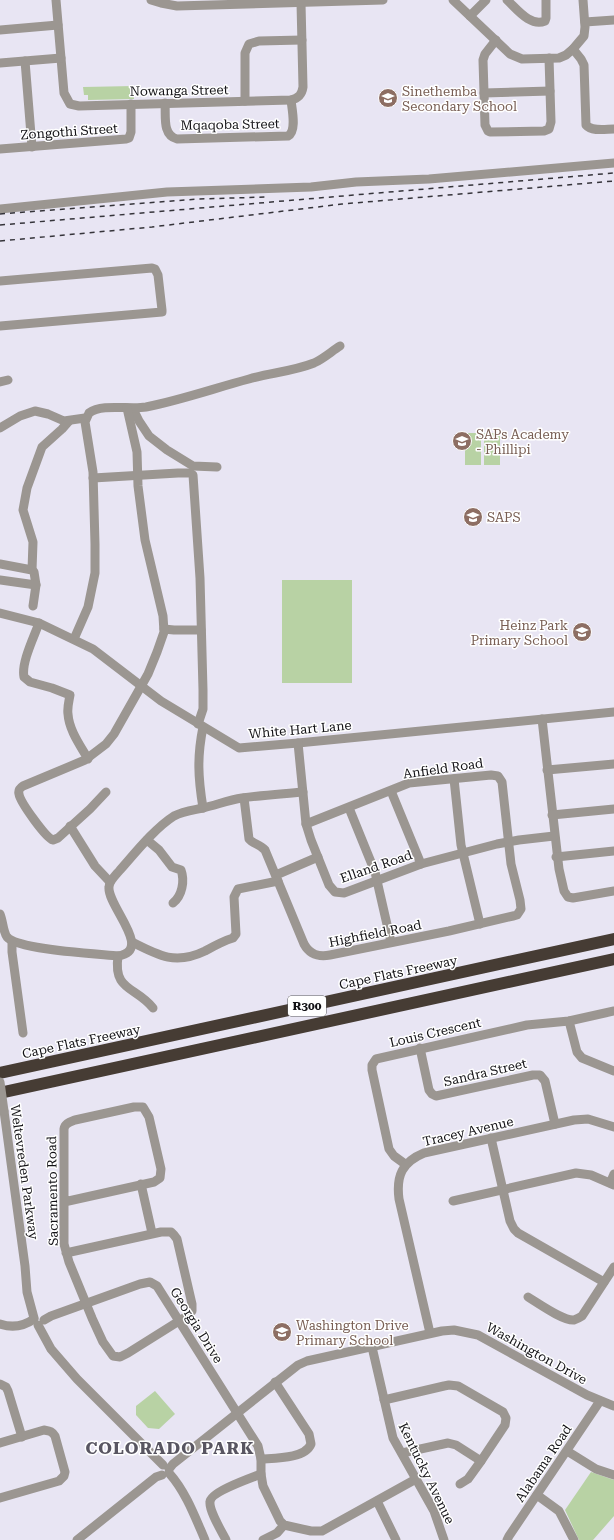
<svg xmlns="http://www.w3.org/2000/svg" width="614" height="1540" font-family="'Roboto Serif',serif">
<style>
.green{fill:#b8d2a4}
.lines{fill:none;stroke-linecap:round;stroke-linejoin:round}
.minor{stroke:#9b9691;stroke-width:9}
.highway{stroke:#463c34;stroke-width:12}
.rail{stroke:#35343a;stroke-width:1.5;stroke-dasharray:5 5;stroke-linecap:butt}
.minor-bridge{stroke:#9b9691;stroke-width:9}
.labels{text-anchor:middle;stroke-width:3;stroke-linejoin:round;paint-order:stroke}
.shield{fill:#fff;stroke:#59585b;stroke-width:1}
.shield-label{font-size:12px;font-weight:bold;fill:#121115}
.street-label{font-size:13px;fill:#121115;stroke:#fff}
.education-label{font-size:13px;fill:#785e54;stroke:#fff;text-anchor:start}
.district-label{font-size:17px;font-weight:bold;letter-spacing:1px;fill:#585561;stroke:#fff}
</style>
<rect width="100%" height="100%" fill="#e8e5f3"/>
<g class="green">
<polygon points="134,86 134,99 88,100 88,95 84,95 83,87"/>
<rect x="465" y="433" width="16" height="32"/>
<rect x="484" y="433" width="16" height="32"/>
<rect x="282" y="580" width="70" height="103"/>
<polygon points="155,1391 175,1414 159,1429 148,1428 136,1415 136,1406"/>
<polygon points="591,1472 614,1480 614,1516 593,1540 579,1540 565,1510"/>
</g>
<g class="lines">
<g class="minor">
<path d="M56,0L64,93L70,104L79,106L291,100C299,98 302,94 303,87L301,3"/>
<polyline points="151,0 161,3 177,6 383,0"/>
<polyline points="453,0 510,54 522,59 559,58 566,55 573,49 584,36 585,27 583,0"/>
<path d="M507,0C517,9 530,27 545,21L546,18V0"/>
<polyline points="470,16 486,0"/>
<polyline points="585,22 614,20"/>
<polyline points="0,30 58,25"/>
<polyline points="496,40 485,54 483,60 485,125 488,131 490,132 544,131 549,129 551,122 549,58"/>
<path d="M573,49L581,59L584,65L586,125C592,132 606,129 614,129"/>
<polyline points="25,61 32,147"/>
<polyline points="0,63 61,58"/>
<polyline points="484,93 550,91"/>
<polyline points="245,101 245,53 249,44 259,41 302,40"/>
<path d="M165,103C166,116 162,135 177,139L288,136C297,131 292,110 291,100"/>
<polyline points="0,149 126,139 129,138 131,132 131,104"/>
<polyline points="0,209 167,192 311,187 356,182 429,179 614,163"/>
<polyline points="0,281 152,268 155,269 158,275 162,310 162,312 0,326"/>
<polyline points="0,382 8,380"/>
<polyline points="133,409 139,421 149,436 167,450 193,466 217,467"/>
<polyline points="0,428 20,416 35,411 48,414 64,421 85,418"/>
<polyline points="93,478 178,473 190,473 193,475 200,578 203,690 203,709 198,724"/>
<polyline points="0,564 32,570 34,572 36,585 33,606"/>
<polyline points="32,570 33,542 23,510 27,488 42,447 62,429 69,421"/>
<polyline points="0,580 36,585"/>
<polyline points="0,613 39,623 93,649 161,701 239,748 298,743 614,712"/>
<path d="M39,623C34,637 21,663 24,677L30,682L52,688L70,695C69,701 67,708 68,714C69,730 80,745 88,759"/>
<polyline points="164,629 174,630 201,630"/>
<path d="M74,639L88,607L95,573V544L93,472L85,422L89,413C103,403 129,410 146,407C181,400 215,388 249,379C270,373 294,371 314,363C323,359 332,351 340,346"/>
<polyline points="542,719 559,869 564,891 568,897 573,898 614,891"/>
<polyline points="298,743 306,824 311,840 329,885 335,892 344,893 421,864 497,844 519,840 554,836"/>
<polyline points="547,770 614,764"/>
<polyline points="454,779 461,845 480,924"/>
<polyline points="391,791 421,864"/>
<path d="M106,792L90,809L58,838L53,840C46,838 20,802 19,794C18,790 20,788 23,786L85,760L106,744L114,734L148,674L157,652L164,632L163,616L145,540L138,486L137,452L127,408"/>
<path d="M244,798L249,839C253,844 260,844 265,850L304,944C310,955 319,957 330,955L449,931L513,916L517,915L521,909L520,900L511,864L502,782L498,776L491,775L409,783L306,824"/>
<path d="M203,808C198,777 197,757 203,727"/>
<polyline points="349,808 375,872 391,942"/>
<polyline points="552,815 614,809"/>
<polyline points="70,826 95,866 110,882"/>
<path d="M147,840L159,850L172,867L181,870C185,881 182,896 173,903"/>
<polyline points="556,857 614,851"/>
<polyline points="276,875 318,857"/>
<path d="M0,914C3,921 3,932 7,937C18,950 99,954 118,956C154,950 107,906 109,887C109,881 116,875 120,870C135,853 155,828 174,816C183,811 194,810 203,808C216,805 229,800 242,798C262,795 282,794 303,792"/>
<polyline points="12,942 12,952 23,1033"/>
<path d="M132,942C159,956 176,965 205,951C214,946 223,941 233,938L236,934L234,897L238,889L278,881"/>
<path d="M118,956C113,991 135,986 153,1008"/>
<polyline points="569,1021 577,1052 582,1058 614,1071"/>
<polyline points="420,1048 429,1090 432,1094 436,1096 533,1075 540,1075 545,1081 555,1124"/>
<polyline points="4,1111 25,1266 27,1292 34,1318"/>
<polyline points="491,1138 510,1221 514,1229 518,1233 604,1282"/>
<polyline points="405,1164 394,1156 389,1149 372,1070 372,1065 376,1059 527,1025 569,1021 614,1011"/>
<polyline points="610,1183 614,1174"/>
<polyline points="141,1184 152,1233"/>
<polyline points="453,1201 576,1173 591,1175 614,1185"/>
<path d="M64,1202L154,1182L160,1178L161,1169L149,1117L143,1107H134L75,1120C70,1122 65,1123 64,1129V1244L69,1262L92,1318L103,1342L113,1356L120,1357L128,1353L187,1316L192,1311V1304L177,1239L174,1235L171,1232H161L66,1253"/>
<path d="M528,1297C538,1303 563,1321 574,1320C577,1319 579,1318 582,1316L614,1267"/>
<polyline points="44,1320 51,1316 140,1284 150,1282 157,1286 258,1446 261,1459 261,1474 263,1486 280,1521 284,1525 311,1531 322,1531 416,1479"/>
<path d="M0,1324C12,1328 24,1326 34,1319"/>
<polyline points="38,1325 51,1349 77,1379 163,1465"/>
<path d="M430,1333L399,1199C396,1176 402,1162 424,1153L574,1120L588,1119L614,1127"/>
<polyline points="372,1347 393,1438 434,1511 444,1540"/>
<polyline points="0,1384 6,1387 8,1391 22,1437"/>
<polyline points="384,1400 444,1386 449,1385 458,1386 503,1412 506,1418 505,1425 481,1461 456,1445 448,1443 402,1453"/>
<path d="M0,1443L44,1430C50,1431 52,1431 55,1436L65,1472L64,1476L59,1481L0,1498"/>
<polyline points="567,1451 596,1469 614,1475"/>
<path d="M261,1459C274,1458 305,1459 311,1444L309,1434L275,1382"/>
<polyline points="169,1469 173,1464 298,1365 307,1361 442,1331 454,1330 478,1335 587,1395 614,1406"/>
<path d="M169,1473C186,1492 195,1517 205,1540"/>
<polyline points="460,1484 468,1479 481,1461"/>
<polyline points="537,1495 559,1511 574,1540"/>
<polyline points="377,1501 396,1540"/>
<polyline points="77,1540 156,1477 162,1475"/>
<path d="M226,1540C222,1532 209,1511 210,1502C210,1492 251,1478 261,1474"/>
<polyline points="263,1540 277,1533 284,1525"/>
<polyline points="507,1540 509,1536 600,1401"/>
</g>
<g class="highway">
<polyline points="0,1073 614,939"/>
<polyline points="0,1093 614,959"/>
</g>
<g class="rail">
<polyline points="0,214 198,199 267,197"/>
<polyline points="0,225 614,173"/>
<polyline points="0,241 152,227 342,204 614,181"/>
</g>
<polyline class="minor-bridge" points="0,1082 4,1111"/>
</g>
<defs>
<symbol id="school-disc" viewBox="-11 -11 22 22"><circle r="9.5" fill="#8d6e63" stroke="#fff"/><path d="M0-5L7-2L0 1L-7-2ZM-4 1L0 2.5L4 1V4Q0 6-4 4Z" fill="#fff"/></symbol>
<symbol id="university-disc" viewBox="-11 -11 22 22"><circle r="9.5" fill="#8d6e63" stroke="#fff"/><path d="M0-5L7-2L0 1L-7-2ZM-4 1L0 2.5L4 1V4Q0 6-4 4Z" fill="#fff"/></symbol>
</defs>
<g fill-rule="evenodd">
<use href="#school-disc" x="377" y="87" width="22" height="22"/>
<use href="#university-disc" x="451" y="430" width="22" height="22"/>
<use href="#school-disc" x="462" y="506" width="22" height="22"/>
<use href="#school-disc" x="571" y="621" width="22" height="22"/>
<use href="#school-disc" x="271" y="1321" width="22" height="22"/>
</g>
<g class="labels">
<rect class="shield" x="288" y="996" width="38" height="20" rx="3"/>
<g class="shield-label">
<text x="307" y="1010">R300</text>
</g>
<g class="street-label">
<text transform="translate(179 90) rotate(-1)" y="5">Nowanga Street</text>
<text transform="translate(230 124) rotate(-1)" y="5">Mqaqoba Street</text>
<text transform="translate(69 131) rotate(-4)" y="5">Zongothi Street</text>
<text transform="translate(300 729) rotate(-5)" y="5">White Hart Lane</text>
<text transform="translate(443 768) rotate(-8)" y="5">Anfield Road</text>
<text transform="translate(376 866) rotate(-19)" y="5">Elland Road</text>
<text transform="translate(375 933) rotate(-11)" y="5">Highfield Road</text>
<text transform="translate(398 972) rotate(-12)" y="5">Cape Flats Freeway</text>
<text transform="translate(435 1032) rotate(-13)" y="5">Louis Crescent</text>
<text transform="translate(81 1041) rotate(-12)" y="5">Cape Flats Freeway</text>
<text transform="translate(485 1072) rotate(-13)" y="5">Sandra Street</text>
<text transform="translate(468 1131) rotate(-13)" y="5">Tracey Avenue</text>
<text transform="translate(25 1172) rotate(82)" y="5">Weltevreden Parkway</text>
<text transform="translate(52 1191) rotate(-91)" y="5">Sacramento Road</text>
<text transform="translate(197 1325) rotate(58)" y="5">Georgia Drive</text>
<text transform="translate(537 1353) rotate(29)" y="5">Washington Drive</text>
<text transform="translate(543 1463) rotate(-56)" y="5">Alabama Road</text>
<text transform="translate(427 1473) rotate(64)" y="5">Kentucky Avenue</text>
</g>
<g class="education-label">
<text x="402" y="96">Sinethemba<tspan x="402" dy="15">Secondary School</tspan></text>
<text x="476" y="439">SAPs Academy<tspan x="476" dy="15">- Phillipi</tspan></text>
<text x="487" y="522">SAPS</text>
<text x="568" y="630" text-anchor="end">Heinz Park<tspan x="568" dy="15">Primary School</tspan></text>
<text x="296" y="1330">Washington Drive<tspan x="296" dy="15">Primary School</tspan></text>
</g>
<g class="district-label">
<text x="170" y="1454">COLORADO PARK</text>
</g>
</g>
</svg>
